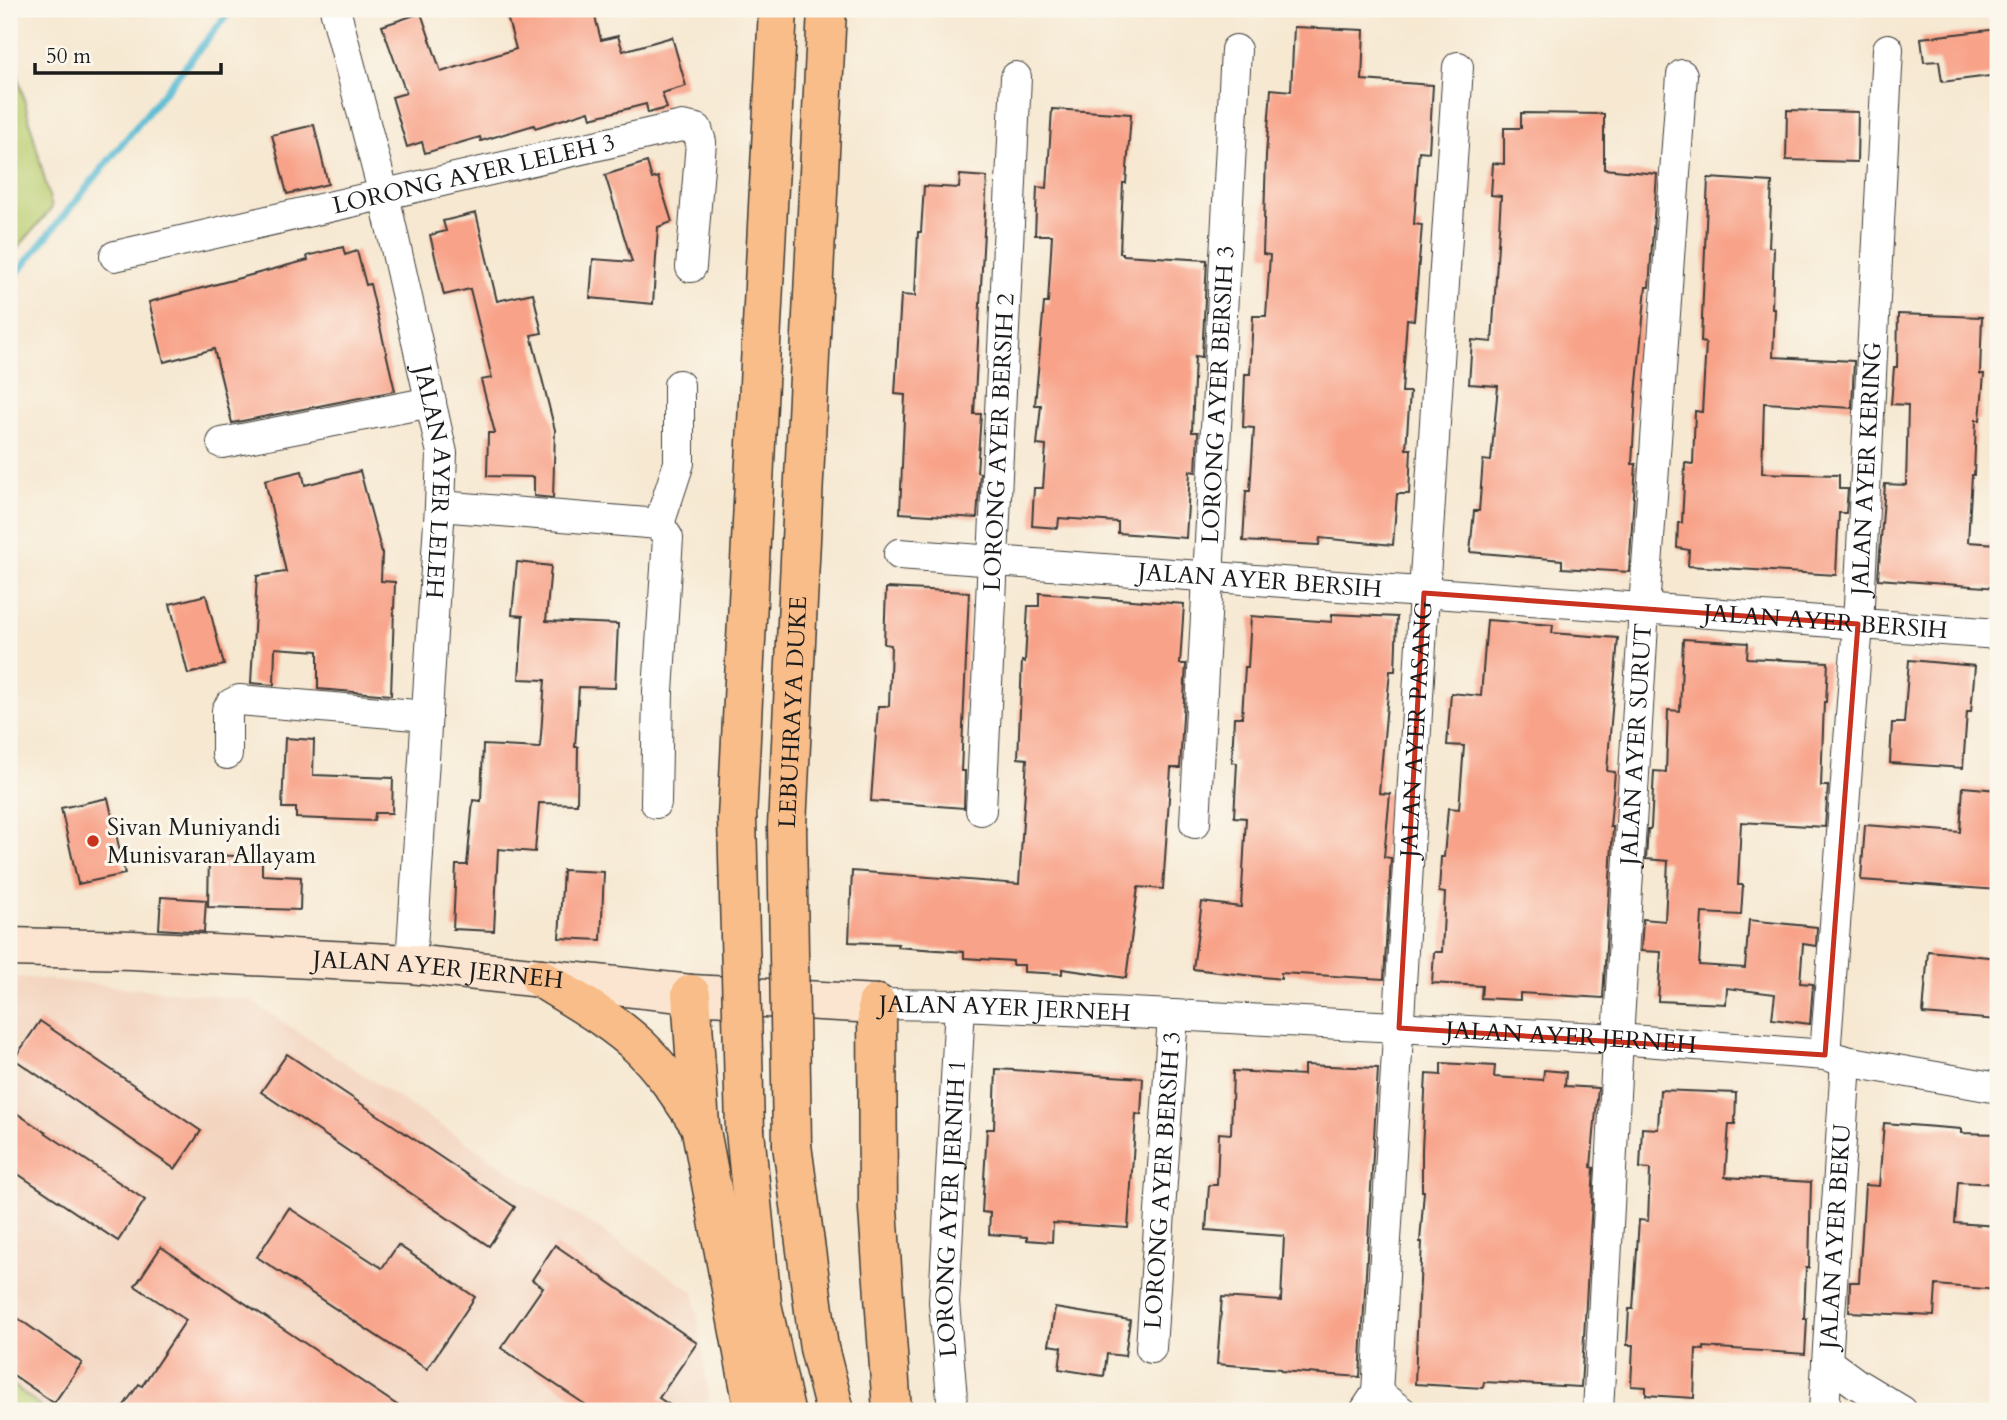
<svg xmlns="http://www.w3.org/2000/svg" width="2007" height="1420" font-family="Cardo,serif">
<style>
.built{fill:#f3d4bf}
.green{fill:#b9cd70;stroke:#6a7446;stroke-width:2}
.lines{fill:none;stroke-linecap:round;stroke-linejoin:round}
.stream{stroke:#53b9d2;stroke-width:7}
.building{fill:#f8a389}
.street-casing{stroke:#3d3b37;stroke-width:32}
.secondary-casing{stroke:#3d3b37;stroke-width:41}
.highway-casing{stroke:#3d3b37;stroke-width:41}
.street{stroke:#fff;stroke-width:30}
.secondary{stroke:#fce5d0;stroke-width:38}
.highway{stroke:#f8bd89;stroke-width:38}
.highway-bridge-casing{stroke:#3d3b37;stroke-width:41;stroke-linecap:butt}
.highway-bridge{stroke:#f8bd89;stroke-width:38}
.marked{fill:none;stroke:#c8321e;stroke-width:5;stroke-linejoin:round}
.poi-dot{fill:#c8321e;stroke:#fbf7ec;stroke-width:2.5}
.labels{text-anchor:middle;stroke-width:6;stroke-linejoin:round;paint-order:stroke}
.street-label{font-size:24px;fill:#1c1c1c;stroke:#fbf7ec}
.poi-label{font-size:24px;fill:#1c1c1c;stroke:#fbf7ec;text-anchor:start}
</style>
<rect width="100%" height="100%" fill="#fbf7ec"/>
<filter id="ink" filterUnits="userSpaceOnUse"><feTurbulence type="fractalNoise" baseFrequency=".0143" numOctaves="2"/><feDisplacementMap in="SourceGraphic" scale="14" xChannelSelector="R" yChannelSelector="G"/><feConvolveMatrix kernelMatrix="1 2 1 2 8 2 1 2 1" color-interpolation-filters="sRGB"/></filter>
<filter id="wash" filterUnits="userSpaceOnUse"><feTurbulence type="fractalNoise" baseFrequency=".00686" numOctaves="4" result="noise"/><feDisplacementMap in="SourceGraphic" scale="28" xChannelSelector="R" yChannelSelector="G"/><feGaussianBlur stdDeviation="1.57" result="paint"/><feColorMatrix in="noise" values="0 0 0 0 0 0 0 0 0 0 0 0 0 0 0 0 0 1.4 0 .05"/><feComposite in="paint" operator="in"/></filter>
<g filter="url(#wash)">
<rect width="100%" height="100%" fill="#f6e8d1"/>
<polygon class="built" points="19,977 248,999 694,1292 711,1411 9,1411 9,979"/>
<g class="green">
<polygon points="9,41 52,208 9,258"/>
<polygon points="9,1382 40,1406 37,1411 9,1411"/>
</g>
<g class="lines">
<polyline class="stream" points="9,283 232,9"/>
</g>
<g id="blocks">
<g class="building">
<polygon points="505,9 593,9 601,40 618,36 623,51 672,37 686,86 662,93 667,108 648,113 646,104 591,118 589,111 535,128 534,125 481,141 480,137 425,153 422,142 407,147 392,97 406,93 382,26 421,13 441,72 516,49"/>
<polygon points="1294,27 1364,30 1362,80 1433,85 1429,152 1419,151 1414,224 1422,225 1419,261 1414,320 1407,319 1402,392 1410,392 1406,449 1411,449 1409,494 1397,494 1393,545 1320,538 1319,545 1243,541 1246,491 1250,491 1254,428 1243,427 1245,374 1250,374 1253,316 1266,316 1270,255 1263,254 1266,155 1271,89 1291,91"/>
<polygon points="1998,29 1998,75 1942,82 1939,61 1924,62 1921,38"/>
<polygon points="1052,109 1131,114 1126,183 1123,183 1120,253 1123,253 1123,255 1207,260 1202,357 1195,356 1192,432 1198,432 1196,472 1190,471 1186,538 1118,533 1118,522 1059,518 1058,528 1032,526 1034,488 1043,488 1046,446 1037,445 1041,405 1035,405 1044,303 1048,303 1052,235 1035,235 1037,187 1047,188"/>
<polygon points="1787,110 1858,112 1857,162 1786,160"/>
<polygon points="1521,113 1604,114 1604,169 1657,174 1649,287 1646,287 1636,394 1632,464 1636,464 1629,572 1562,568 1562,560 1470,552 1474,511 1479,511 1483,460 1491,461 1498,386 1469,384 1472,340 1492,342 1501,196 1491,195 1493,163 1504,164 1504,128 1521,128"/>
<polygon points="314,125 328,184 287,194 272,135"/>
<polygon points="647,162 652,179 658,177 672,222 658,227 653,304 590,298 593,259 632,262 605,175"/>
<polygon points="960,175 987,177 974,414 981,414 977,472 980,473 977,518 900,513 905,395 895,394 901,295 915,296 918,232 921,232 924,186 959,188"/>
<polygon points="1708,178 1772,182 1769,247 1774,248 1772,309 1775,309 1773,357 1854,361 1852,408 1764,403 1762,473 1839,475 1839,489 1848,489 1846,513 1839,513 1836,575 1688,566 1689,550 1677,548 1678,523 1682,523 1685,463 1693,464 1695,411 1702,412 1706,343 1701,342"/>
<polygon points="476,213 497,301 533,293 542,333 531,335 555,430 553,498 534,496 534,477 487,476 488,433 495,433 481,380 492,378 470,289 444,295 430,235 446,231 443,221"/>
<polygon points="343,247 345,255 357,251 366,285 370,284 395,391 232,423 214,349 164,362 149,302 308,260 307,256"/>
<polygon points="1898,314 1982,317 1980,374 1984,374 1980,420 1976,420 1974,475 1972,475 1968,542 1998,544 1998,588 1878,579 1885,484 1906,485 1908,405 1891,404 1894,367 1897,367"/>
<polygon points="302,471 305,485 360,471 382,553 381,581 395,582 391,695 318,689 318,651 275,648 274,685 251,683 257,576 286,572 265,480"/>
<polygon points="517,562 551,566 546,621 618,624 615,688 579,687 575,747 578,747 577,804 539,803 535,852 498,849 494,931 453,929 456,865 467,865 473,800 481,801 483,745 540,748 545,680 519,679 523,616 512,615"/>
<polygon points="886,588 969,592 961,771 965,771 964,808 871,801 878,706 889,706 891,645 884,644"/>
<polygon points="1039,593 1184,604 1180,664 1186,664 1180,768 1171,768 1163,889 1138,887 1126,978 1062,969 1062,974 1024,972 1024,965 1012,965 1013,961 964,958 964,952 897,947 898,944 849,942 852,871 1019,884 1027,759 1018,758 1022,661 1025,662 1028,606 1039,606"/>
<polygon points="206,595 224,665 188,674 170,604"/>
<polygon points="1332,614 1397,617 1395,671 1390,671 1379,793 1390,794 1384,857 1391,858 1384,979 1281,973 1281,979 1193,969 1202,902 1241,907 1246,818 1234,817 1237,763 1232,762 1234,717 1242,717 1245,667 1248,667 1251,616 1332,622"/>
<polygon points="1487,620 1553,625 1552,633 1618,638 1607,771 1615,772 1610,827 1613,827 1603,998 1520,993 1520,1000 1481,998 1482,986 1432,983 1434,952 1442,952 1445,893 1439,892 1441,857 1444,857 1448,808 1459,809 1464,746 1447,745 1451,693 1481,696"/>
<polygon points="1683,639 1748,643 1747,658 1828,662 1826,702 1824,702 1821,786 1828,786 1825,827 1741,822 1738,885 1743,885 1741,915 1702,913 1699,965 1745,968 1749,920 1817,927 1816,946 1803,944 1800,983 1813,984 1810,1024 1772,1019 1775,994 1727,988 1726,1004 1658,1001 1661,952 1641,951 1643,919 1665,921 1668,861 1646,859 1648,829 1650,829 1651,827 1654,771 1666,772 1668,710 1680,711"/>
<polygon points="1909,660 1975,666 1971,712 1967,712 1963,768 1890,763 1892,723 1904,723"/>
<polygon points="285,738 314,740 313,775 393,778 392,813 375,813 374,821 296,818 296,808 282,808"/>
<polygon points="1963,787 1998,790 1998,890 1861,880 1865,825 1960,832"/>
<polygon points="108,798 125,874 78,884 61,808"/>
<polygon points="209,855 262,857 262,875 301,877 300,910 208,907"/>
<polygon points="563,870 604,872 601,940 559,938"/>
<polygon points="161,897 206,900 204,932 159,929"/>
<polygon points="1928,951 1998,958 1998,1020 1923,1014"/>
<polygon points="40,1021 201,1131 175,1169 14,1059"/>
<polygon points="287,1054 515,1207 489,1246 261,1092"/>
<polygon points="1441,1063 1495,1066 1494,1077 1543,1080 1544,1070 1566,1072 1565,1086 1598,1088 1591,1167 1594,1168 1581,1387 1484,1382 1483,1388 1415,1384 1418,1301 1419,1301 1422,1242 1420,1242 1424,1191 1422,1191 1422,1149 1426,1074 1441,1075"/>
<polygon points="1304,1065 1378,1068 1360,1377 1281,1371 1281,1369 1217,1364 1222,1297 1281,1301 1284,1236 1206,1230 1209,1185 1217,1185 1219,1133 1231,1134 1233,1071 1304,1075"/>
<polygon points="996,1069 1143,1078 1141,1115 1136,1114 1128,1228 1053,1223 1052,1242 1027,1240 1027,1237 989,1234 990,1213 982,1212 987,1129 994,1129"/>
<polygon points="1660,1090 1736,1093 1735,1124 1729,1124 1725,1177 1811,1182 1809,1268 1806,1268 1804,1319 1807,1319 1805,1354 1704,1347 1704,1350 1696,1349 1694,1398 1646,1395 1646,1387 1631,1386 1633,1345 1627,1345 1629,1309 1633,1309 1639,1220 1648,1221 1650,1169 1640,1168 1642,1128 1658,1129"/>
<polygon points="9,1108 145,1200 118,1241 9,1168"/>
<polygon points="1884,1123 1961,1129 1961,1133 1998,1134 1998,1184 1958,1182 1955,1223 1998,1226 1998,1290 1936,1285 1934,1316 1849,1312 1850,1282 1859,1282 1865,1185 1879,1186"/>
<polygon points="289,1208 382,1268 398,1245 475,1297 427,1369 257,1257"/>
<polygon points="555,1245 697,1343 659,1398 679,1411 595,1411 501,1348 543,1287 532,1280"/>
<polygon points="161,1247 406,1411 120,1411 139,1384 142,1386 186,1320 135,1286"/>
<polygon points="1055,1308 1130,1320 1125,1356 1107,1354 1104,1376 1059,1369 1062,1347 1049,1345"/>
<polygon points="9,1312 82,1363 54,1403 9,1372"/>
</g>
</g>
</g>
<g filter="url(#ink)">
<use href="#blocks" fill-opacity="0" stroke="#3d3b37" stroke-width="2"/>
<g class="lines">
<defs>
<g id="street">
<path id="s1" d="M335,9L384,195L442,453L440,506L411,964"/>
<path id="s2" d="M115,256L682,126L697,129L701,142L691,267"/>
<polyline points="222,443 431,402"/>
<polyline points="440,506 659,524"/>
<polyline points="659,524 679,463 679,385"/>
<path id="s3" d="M899,554L1998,634"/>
<polyline points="227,754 227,710 231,704 239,700 427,716"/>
<polyline points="656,803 658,691 668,538 659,524"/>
<path id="s4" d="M981,810L1016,77"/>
<path id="s5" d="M1195,823L1236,50"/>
<path id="s6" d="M877,1004L960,1005L1173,1015L1618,1039L1825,1055L1846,1061L1998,1088"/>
<path id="s7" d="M1825,1055L1858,624L1888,49"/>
<path id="s8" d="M1151,1348L1173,1015"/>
<polyline points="1827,1362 1857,1384 1902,1411"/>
<path id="s9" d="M1377,1393L1424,593L1458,67"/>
<path id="s10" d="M953,1411L944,1302L960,1005"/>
<polyline points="1365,1411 1377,1393 1401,1411"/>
<path id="s11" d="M1598,1411L1618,1039L1644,608L1682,75"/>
<path id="s12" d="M1824,1411L1846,1061"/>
</g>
<g id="secondary">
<path id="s13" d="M9,947L132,950L411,964L691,994L877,1004"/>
</g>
<g id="highway">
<polyline points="737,818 778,9"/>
<path id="s14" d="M787,826L827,9"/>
<path d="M540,978C573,999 610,1019 639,1046C663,1069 680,1096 699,1124"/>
<polyline points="691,994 700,1125 754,1411"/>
<polyline points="877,1004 878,1209 892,1411"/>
<polyline points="745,1131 762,1304 785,1411"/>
<polyline points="792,1145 819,1348 835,1411"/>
</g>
</defs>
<use href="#street" class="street-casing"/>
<use href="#secondary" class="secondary-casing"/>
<use href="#highway" class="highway-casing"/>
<use href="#street" class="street"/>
<use href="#secondary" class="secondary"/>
<use href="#highway" class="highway"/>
<defs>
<g id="highway-bridge">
<polyline points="737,818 745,1131"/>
<polyline points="787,826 792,1145"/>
</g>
</defs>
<use href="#highway-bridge" class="highway-bridge-casing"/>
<use href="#highway-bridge" class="highway-bridge"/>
</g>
</g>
<path class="marked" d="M1424,593L1858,624L1825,1055L1399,1028Z"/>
<circle class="poi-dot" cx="93" cy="841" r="7"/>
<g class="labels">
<g class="street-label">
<text dy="8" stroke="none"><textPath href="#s2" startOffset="368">LORONG AYER LELEH 3</textPath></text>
<text dy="8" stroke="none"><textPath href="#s5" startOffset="429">LORONG AYER BERSIH 3</textPath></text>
<text dy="8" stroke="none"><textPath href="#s4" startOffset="368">LORONG AYER BERSIH 2</textPath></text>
<text dy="8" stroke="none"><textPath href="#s7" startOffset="588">JALAN AYER KERING</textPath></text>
<text dy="8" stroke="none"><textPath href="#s1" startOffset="485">JALAN AYER LELEH</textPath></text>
<text dy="8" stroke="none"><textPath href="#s3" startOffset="362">JALAN AYER BERSIH</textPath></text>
<text dy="8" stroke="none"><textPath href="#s3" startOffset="929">JALAN AYER BERSIH</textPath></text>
<text dy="8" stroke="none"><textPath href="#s14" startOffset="114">LEBUHRAYA DUKE</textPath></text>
<text dy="8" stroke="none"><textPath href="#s9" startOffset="665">JALAN AYER PASANG</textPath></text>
<text dy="8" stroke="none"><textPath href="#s11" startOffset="668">JALAN AYER SURUT</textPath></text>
<text dy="8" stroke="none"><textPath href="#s13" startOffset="430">JALAN AYER JERNEH</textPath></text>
<text dy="8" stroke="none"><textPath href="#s6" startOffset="128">JALAN AYER JERNEH</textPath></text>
<text dy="8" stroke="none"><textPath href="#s6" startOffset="695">JALAN AYER JERNEH</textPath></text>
<text dy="8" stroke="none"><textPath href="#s8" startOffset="168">LORONG AYER BERSIH 3</textPath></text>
<text dy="8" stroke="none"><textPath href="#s10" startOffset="203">LORONG AYER JERNIH 1</textPath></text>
<text dy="8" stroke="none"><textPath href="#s12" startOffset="175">JALAN AYER BEKU</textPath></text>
</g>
<g class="poi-label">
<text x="107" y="835">Sivan Muniyandi<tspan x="107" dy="28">Munisvaran Allayam</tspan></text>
</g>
</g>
<rect width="2007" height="1420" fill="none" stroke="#fbf7ec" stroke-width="35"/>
<path d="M35 63v10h186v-10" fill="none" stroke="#1c1c1c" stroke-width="3.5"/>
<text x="46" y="63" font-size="21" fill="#1c1c1c" stroke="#fbf7ec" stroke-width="5" paint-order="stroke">50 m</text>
</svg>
